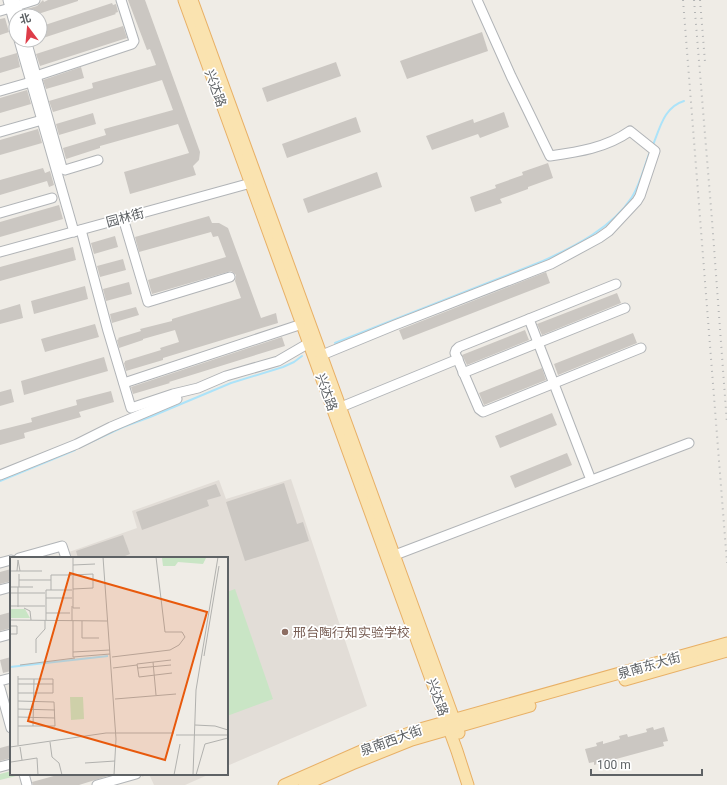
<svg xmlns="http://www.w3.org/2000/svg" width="727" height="785" font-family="Roboto,'Noto Sans SC',sans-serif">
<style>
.education{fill:#e2ddd7}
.green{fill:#c9e5c5}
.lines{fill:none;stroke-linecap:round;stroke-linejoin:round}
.stream{stroke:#ace3f9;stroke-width:2}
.building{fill:#cbc7c2}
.minor-casing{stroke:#b1b4b7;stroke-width:11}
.major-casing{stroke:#e8b066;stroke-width:13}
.minor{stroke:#fff;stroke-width:9}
.major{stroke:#fae3b0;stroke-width:11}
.rail{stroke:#b4b5b5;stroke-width:2;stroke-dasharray:1 5;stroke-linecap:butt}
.education-dot{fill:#8d6e63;stroke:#fff;stroke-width:1.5}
.labels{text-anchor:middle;stroke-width:3.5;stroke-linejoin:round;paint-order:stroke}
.street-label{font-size:13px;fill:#5e6265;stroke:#fff}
.education-label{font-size:13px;fill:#785e54;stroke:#fff;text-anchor:start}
.inset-river{fill:none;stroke:#ace3f9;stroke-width:2}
.inset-road{fill:none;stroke:#b1b1ae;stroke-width:1}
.view{fill:#e8590c;fill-opacity:0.15;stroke:#e8590c;stroke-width:2}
.inset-edge{fill:none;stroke:#5e6265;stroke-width:2}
</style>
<rect width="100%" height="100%" fill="#efece6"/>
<g class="education">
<polygon points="291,479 367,706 227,766 227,558 72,558 69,552 137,528 132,511 219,480 226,499"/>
<polygon points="141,774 210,774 185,785 154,785 149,774 142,777"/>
</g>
<g class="green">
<polygon points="235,589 273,699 227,716 227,592"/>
<polygon points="11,771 11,774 20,775 0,780 0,774"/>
</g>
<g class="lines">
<g class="stream">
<path d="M653,145C660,128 664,107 684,101"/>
<path d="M335,343L543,261C575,246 612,228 632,197C640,184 644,168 649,154"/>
<polyline points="80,447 123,427 150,417 231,383 283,367 294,362 302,356"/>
<polyline points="0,481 75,450"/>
</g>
</g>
<g class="building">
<polygon points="43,0 44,2 48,0 78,0 78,1 32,16 25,16 24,10 37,6"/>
<polygon points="128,0 145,0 200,152 199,160 193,166 196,175 130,194 124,172 189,153 178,124 100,146 100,148 66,159 63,148 106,135 104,129 173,110 162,80 53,112 49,101 93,88 92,83 156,65 150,49 147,50"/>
<polygon points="112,3 113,5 116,4 118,12 115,13 116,14 40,39 40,28 43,27 42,26"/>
<polygon points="5,18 9,32 0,35 0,19"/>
<polygon points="123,26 127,38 40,66 36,54"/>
<polygon points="482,32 488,51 407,79 400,61"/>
<polygon points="17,53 20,67 0,73 0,58"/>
<polygon points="336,62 341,76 267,102 262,88"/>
<polygon points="81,67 84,78 46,89 43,80"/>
<polygon points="27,90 31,104 0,113 0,98"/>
<polygon points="504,112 509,127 480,138 478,134 432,150 426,136 473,119 474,123"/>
<polygon points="93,113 96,124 59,135 56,124"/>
<polygon points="356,117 361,132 287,158 282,144"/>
<polygon points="38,129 42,143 0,155 0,140"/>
<polygon points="548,163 553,178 528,187 528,189 500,199 502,203 475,212 470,197 496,188 495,185 523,175 522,172"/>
<polygon points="43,168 45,173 50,171 54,185 49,187 47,181 0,195 0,180"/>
<polygon points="377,172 382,187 308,213 303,199"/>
<polygon points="59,205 63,219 0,237 0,222"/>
<polygon points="209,216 212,223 219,223 228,228 261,318 276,313 278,323 163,358 163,360 126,371 124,363 125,362 125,361 161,350 160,348 179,342 175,330 143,339 143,340 119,348 117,340 119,339 118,338 141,331 140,329 172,321 172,319 241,298 235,281 236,275 231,271 152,294 148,280 226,257 218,236 213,237 211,232 139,252 135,237"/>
<polygon points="115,236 118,247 94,254 91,243"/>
<polygon points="73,247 76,260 0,281 0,267"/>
<polygon points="123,259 126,270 100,277 97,266"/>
<polygon points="546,272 550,283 403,340 399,330"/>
<polygon points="129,282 132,294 106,301 103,289"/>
<polygon points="85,286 88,299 34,314 31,301"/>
<polygon points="617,293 621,303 542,335 537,324"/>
<polygon points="20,304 23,318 0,324 0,310"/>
<polygon points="136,307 139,315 112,323 110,314"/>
<polygon points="95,324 99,337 45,352 41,339"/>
<polygon points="525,330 529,340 467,365 462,355"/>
<polygon points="633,333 637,343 558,375 554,364"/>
<polygon points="282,337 285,346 169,382 170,383 133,394 131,387"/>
<polygon points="104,357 108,371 24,395 21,381"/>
<polygon points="542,368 546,380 484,405 479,393"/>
<polygon points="11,389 14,402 0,406 0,392"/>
<polygon points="111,391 114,402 79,412 81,417 24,433 25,438 0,445 0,430 32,422 31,418 77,405 76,400"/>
<polygon points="552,413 557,425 500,448 495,436"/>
<polygon points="567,453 572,465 515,488 510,476"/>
<polygon points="284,483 297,524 303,522 309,541 245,561 226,502"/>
<polygon points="216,484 221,496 207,500 209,506 142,530 136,512"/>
<polygon points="123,535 130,554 120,558 78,558 76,551"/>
<polygon points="11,569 11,581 0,584 0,572"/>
<polygon points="11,612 11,628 0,631 0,615"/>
<polygon points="11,657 11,671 3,673 0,660"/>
<polygon points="653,727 654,730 664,727 668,741 663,742 664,746 594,765 594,762 589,763 585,749 597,746 596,743 603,741 603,744 620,739 619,736 627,734 628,737 647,732 646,729"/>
<polygon points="11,745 11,758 0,761 0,748"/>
<polygon points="61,774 111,774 111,775 79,785 33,785 32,782"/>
</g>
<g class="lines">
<defs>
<g id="minor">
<polyline points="8,0 16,29"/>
<polyline points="15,0 19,16"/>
<polyline points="16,6 35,0"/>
<polyline points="0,11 10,8"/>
<polyline points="19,40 74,232"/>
<polyline points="26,40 62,168 65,170 98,160"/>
<polyline points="36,76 132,44 134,41 121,0"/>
<polyline points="0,91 31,82"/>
<polyline points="0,132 42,120"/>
<polyline points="0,213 52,198"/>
<polyline points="123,218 148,302 230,277"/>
<polyline points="81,230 108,331 131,408 173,394 198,388 226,376 278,361 309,343"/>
<polyline points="0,252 251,183"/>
<polyline points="616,284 459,347 456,350 455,353 479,409 483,412 641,348"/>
<polyline points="529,319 591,480"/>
<path d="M322,355L395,325L551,264L599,238L609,231L637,201L640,196L655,151L630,131C606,148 578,152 550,156L511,76L477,0"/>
<polyline points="463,373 625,308"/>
<polyline points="124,383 302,324"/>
<polyline points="341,407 458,359"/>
<polyline points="0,475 77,444 111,427 177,399"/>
<polyline points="395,555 689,443"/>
<polyline points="19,558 62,546 66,558"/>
<polyline points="0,563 11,560"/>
<polyline points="0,590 11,587"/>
<polyline points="0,637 11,634"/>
<polyline points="0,681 11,678"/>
<polyline points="0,688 11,728"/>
<polyline points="0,767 11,764"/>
<polyline points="24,774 27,785"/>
<polyline points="97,785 136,774"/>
</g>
<g id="major">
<polyline points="184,0 457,751 468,785"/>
<polyline points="192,0 459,733"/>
<polyline points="625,680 727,651"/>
<polyline points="284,785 368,748 420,729 727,643"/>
<polyline points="304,785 352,764 412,740 530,706"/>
</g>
</defs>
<use href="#minor" class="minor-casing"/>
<use href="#major" class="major-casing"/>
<use href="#minor" class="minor"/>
<use href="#major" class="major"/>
<g class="rail">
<polyline points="683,0 727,563"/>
<polyline points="694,0 712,220 727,424"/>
<polyline points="700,0 705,62"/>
</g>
</g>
<circle class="education-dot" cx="285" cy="632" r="4"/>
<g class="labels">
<g class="street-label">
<text transform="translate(216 88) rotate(70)" y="5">兴达路</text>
<text transform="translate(125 217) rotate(-15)" y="5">园林街</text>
<text transform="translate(327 392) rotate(70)" y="5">兴达路</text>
<text transform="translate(649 665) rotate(-16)" y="5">泉南东大街</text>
<text transform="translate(438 697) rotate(70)" y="5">兴达路</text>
<text transform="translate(391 740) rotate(-20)" y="5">泉南西大街</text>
</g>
<g class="education-label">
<text x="293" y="637">邢台陶行知实验学校</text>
</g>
</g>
<g transform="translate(10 557)">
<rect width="218" height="218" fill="#efece6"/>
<path d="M152,1H196L193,7L168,5L165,9H153ZM0,52H15L20,61H0ZM60,140H73L74,162L61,163Z" fill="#c9e5c5"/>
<path class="inset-river" d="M0,110L98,99"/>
<path class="inset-road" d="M63,0V51H70M93,0L106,182L104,218M63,8L85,7M0,14H32M7,14L8,3L10,14M9,23H41M0,30H23M9,30V17M63,32L83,31V17L63,18M41,33V18H62M0,36H35M36,41H62M0,49H35M8,50V30M14,51L20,54L21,63M36,56H60M0,63L97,64M36,63V33H62M62,64V49M63,64V100L100,97M72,64V81H89M0,69H7V77H0M63,95L100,93M26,96V82L35,72V63M194,99L209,9M102,100L160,93L169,88L175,80L172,75H155L146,0M161,103L127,107L129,120L162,116M143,105L146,138M10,108L65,101M103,111L127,108M128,111L161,108M8,119V188M8,122H43V127M8,127H43V136H8M105,142L166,137M8,144L44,145L45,169H8M8,152L45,153M8,160L45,161M185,168L205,169L218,173M23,169L24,122M166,178H218M40,185L42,200L49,206L52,218M0,190L96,176H164M10,190L12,203M1,205L27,201L28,218M75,206L105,204M164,218L170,187M183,218L186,133L208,0M186,218L195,187L218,181"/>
<path class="view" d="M60,16L197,55L155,203L18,164Z"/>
<rect width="218" height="218" class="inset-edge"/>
</g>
<g transform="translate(28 28) rotate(344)"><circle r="19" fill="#ffffff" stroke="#bfc0c1"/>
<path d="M0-3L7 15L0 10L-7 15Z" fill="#de3d49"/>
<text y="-6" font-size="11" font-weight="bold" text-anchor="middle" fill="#5e6265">北</text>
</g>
<path d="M591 769v6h111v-6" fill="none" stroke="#5e6265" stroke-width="2"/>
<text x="597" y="769" font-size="12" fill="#5e6265" stroke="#ffffff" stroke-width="3" paint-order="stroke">100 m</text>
</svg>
